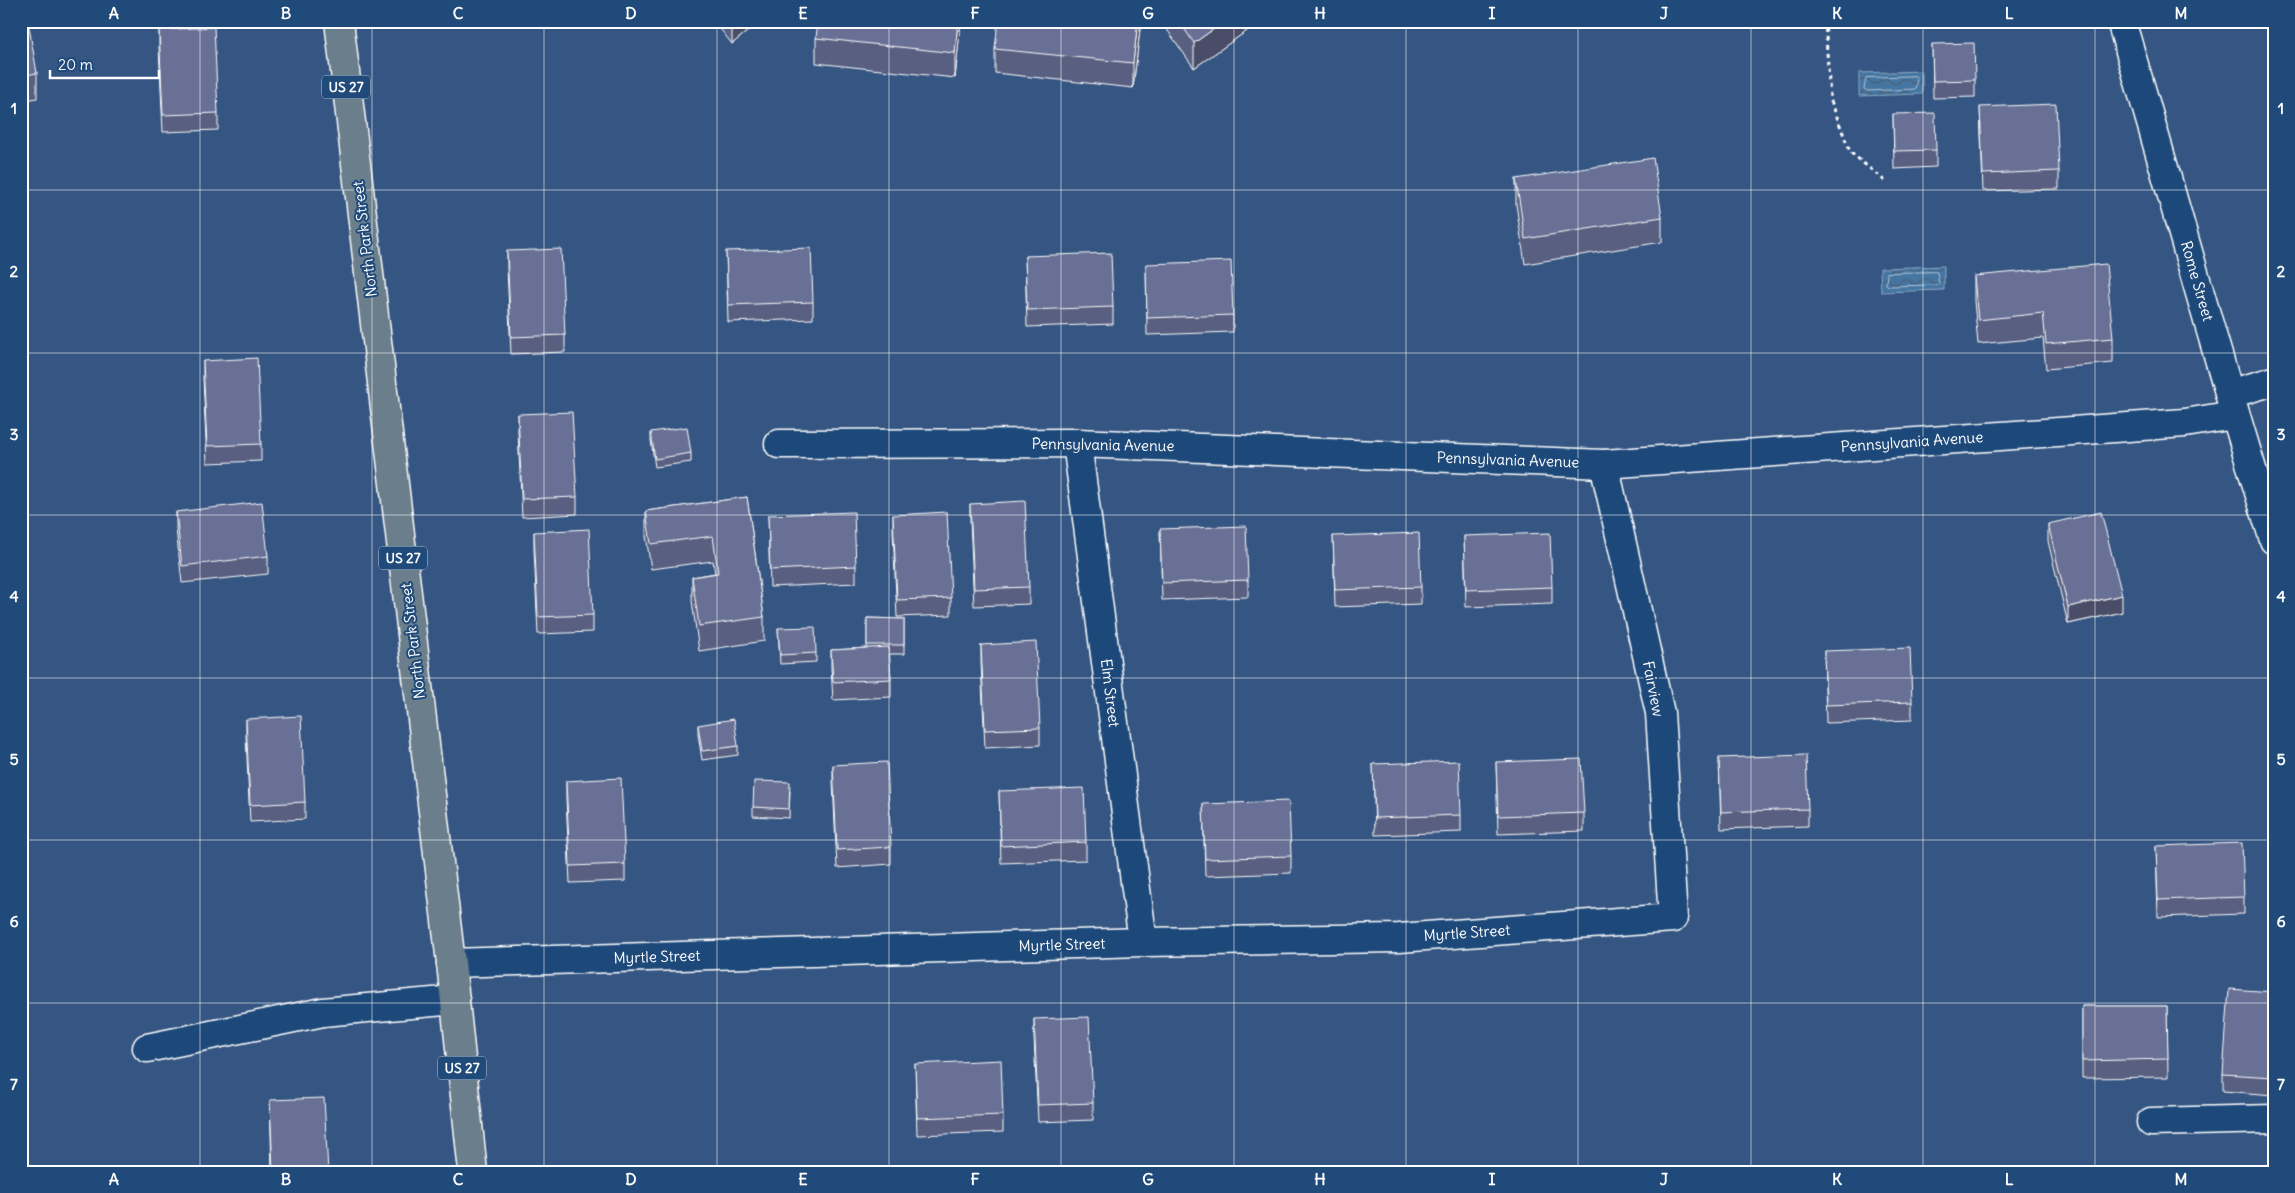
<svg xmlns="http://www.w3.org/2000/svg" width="2295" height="1193" font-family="Delius,sans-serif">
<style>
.water{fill:url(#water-waves);stroke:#8facc7}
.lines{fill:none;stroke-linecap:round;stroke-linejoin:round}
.shore{stroke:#b4c8d9;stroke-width:1}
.minor-casing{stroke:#fff;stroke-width:31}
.major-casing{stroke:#fff;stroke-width:31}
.path{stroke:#fff;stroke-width:3;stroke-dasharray:4 4;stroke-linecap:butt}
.minor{stroke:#1f4a7a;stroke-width:28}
.major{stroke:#6b7e8b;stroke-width:28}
.wall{fill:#595f80;stroke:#fff}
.shaded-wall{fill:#484e68;stroke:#fff}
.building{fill:#676f95;stroke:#fff}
.grid{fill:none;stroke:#fff;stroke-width:1;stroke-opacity:0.55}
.labels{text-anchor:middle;stroke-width:4;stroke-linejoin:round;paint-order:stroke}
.shield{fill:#1f4a7a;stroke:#bcc9d7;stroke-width:1}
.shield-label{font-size:14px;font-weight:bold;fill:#fff}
.street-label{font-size:15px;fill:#fff;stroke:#1f4a7a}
.neatline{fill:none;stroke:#fff;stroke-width:2}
.grid-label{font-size:16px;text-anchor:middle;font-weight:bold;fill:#fff}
</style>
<defs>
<pattern id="water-waves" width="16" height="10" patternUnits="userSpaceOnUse" patternTransform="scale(1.25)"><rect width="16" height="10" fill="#4475a1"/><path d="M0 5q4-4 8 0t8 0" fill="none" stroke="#485e72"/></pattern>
</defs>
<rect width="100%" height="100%" fill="#355582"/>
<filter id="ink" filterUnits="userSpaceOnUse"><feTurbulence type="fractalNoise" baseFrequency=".02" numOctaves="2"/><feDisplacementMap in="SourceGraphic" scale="10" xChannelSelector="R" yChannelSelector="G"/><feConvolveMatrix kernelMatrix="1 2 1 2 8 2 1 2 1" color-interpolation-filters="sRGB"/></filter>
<g filter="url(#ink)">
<g class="water">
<polygon points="1922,71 1922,94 1859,96 1859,73"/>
<polygon points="1944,266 1944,290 1881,292 1880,268"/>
</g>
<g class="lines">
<g class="shore">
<polygon points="1915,76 1917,79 1915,89 1867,91 1864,89 1866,78"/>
<polygon points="1937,272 1939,283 1937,285 1888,286 1886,284 1887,273"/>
</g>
<defs>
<g id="minor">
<path d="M2121,21C2173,194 2219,368 2274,540"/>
<polyline points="2229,394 2274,381"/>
<polyline points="1077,443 1143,942"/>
<polyline points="779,444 1077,443 1604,464 2185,423 2234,415"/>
<polyline points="451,963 1143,942 1399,938 1673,918 1660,713 1604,464"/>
<polyline points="147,1048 323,1012 455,1000"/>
<polyline points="2151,1122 2274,1119"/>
</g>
<polyline id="major" points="339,21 451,963 473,1172"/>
</defs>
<use href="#minor" class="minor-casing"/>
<use href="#major" class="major-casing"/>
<polyline class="path" points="1825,21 1830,98 1850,152 1885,181"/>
<use href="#minor" class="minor"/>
<use href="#major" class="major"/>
</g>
<g class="wall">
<polygon points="21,21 37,73 37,98 21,101"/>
<polygon points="714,21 760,21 732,44"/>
<polygon points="961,21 955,78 816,63 816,38"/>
<polygon points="1140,21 1140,29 1133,88 995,73 995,49"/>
<polygon points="1161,21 1261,21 1194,68"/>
<polygon points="159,30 218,113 218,130 163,132 159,47"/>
<polygon points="1932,44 1975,80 1975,97 1933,98"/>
<polygon points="1980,107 2059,171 2059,189 1983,191"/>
<polygon points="1893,114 1936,150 1936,167 1894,169"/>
<polygon points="1516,179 1662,217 1662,242 1525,264 1516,204"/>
<polygon points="507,251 565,335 565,352 511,354 507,269"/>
<polygon points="726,251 813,302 813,319 728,322"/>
<polygon points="1025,256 1113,307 1113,324 1027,327"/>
<polygon points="1146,264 1233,315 1233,332 1147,335"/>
<polygon points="1974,276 2113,338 2113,363 2046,369 2043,338 1978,344 1974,301"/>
<polygon points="203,361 261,444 261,461 207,463 203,378"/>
<polygon points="518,414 577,497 577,514 522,517 518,431"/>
<polygon points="651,432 691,453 691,462 655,467 651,441"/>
<polygon points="747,497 764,617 764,641 699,651 692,601 692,577 715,573 713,561 651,569 646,536 646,511"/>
<polygon points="970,504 1029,587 1029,604 974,606 970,521"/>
<polygon points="176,512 268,556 268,574 182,583 176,529"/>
<polygon points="768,515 856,566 856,583 770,587"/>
<polygon points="893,515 951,598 951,615 897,617 893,532"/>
<polygon points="2048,524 2122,612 2068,624 2048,541"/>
<polygon points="1160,529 1248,580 1248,597 1162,600"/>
<polygon points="534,532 593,615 593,632 538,634 534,549"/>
<polygon points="1333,536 1421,587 1421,604 1335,607"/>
<polygon points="1464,536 1552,587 1552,604 1466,607"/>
<polygon points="867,618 904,619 904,654 889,654 891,679 891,697 833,700 831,668 831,650 867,648"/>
<polygon points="778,628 816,653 816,662 780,664"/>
<polygon points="981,645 1040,728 1040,745 985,748 981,662"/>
<polygon points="1824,651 1912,702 1912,720 1826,723"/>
<polygon points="246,719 305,802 305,819 250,822 246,736"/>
<polygon points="698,725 738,746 738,755 702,760 698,734"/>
<polygon points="1719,758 1808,809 1808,826 1721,829"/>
<polygon points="1496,762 1584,813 1584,831 1498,834"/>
<polygon points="1373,764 1461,815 1461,832 1375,835"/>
<polygon points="833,765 891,847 891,864 837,868 833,782"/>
<polygon points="566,781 625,864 625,881 570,883 566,798"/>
<polygon points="790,791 789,818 753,816 753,807"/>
<polygon points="999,791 1086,842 1086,860 1001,863"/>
<polygon points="1203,804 1291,856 1291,873 1205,876"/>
<polygon points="2156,846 2244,897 2244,914 2158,917"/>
<polygon points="2274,992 2274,1095 2223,1091 2223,1074"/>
<polygon points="2082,1006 2167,1006 2168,1077 2082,1078"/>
<polygon points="1034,1019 1093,1103 1093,1120 1038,1122 1034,1037"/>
<polygon points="915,1064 1003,1115 1003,1132 917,1135"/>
<polygon points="270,1100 328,1172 272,1172"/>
</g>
<g class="shaded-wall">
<polygon points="732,21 760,21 732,44"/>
<polygon points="958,21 961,21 955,78 955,53"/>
<polygon points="1138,21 1140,21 1140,29 1133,88 1133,63"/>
<polygon points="1225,21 1261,21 1194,68 1194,43"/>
<polygon points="2122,595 2122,612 2068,624 2068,607"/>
</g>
<g class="building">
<polygon points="21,21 28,21 37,73 21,76"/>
<polygon points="818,21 958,21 955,53 816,38"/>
<polygon points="998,21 1138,21 1133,63 995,49"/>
<polygon points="1179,21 1225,21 1194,43"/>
<polygon points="214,27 218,113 163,115 159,30"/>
<polygon points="1974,43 1975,80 1933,81 1932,44"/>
<polygon points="2056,104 2059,171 1983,174 1980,107"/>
<polygon points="1935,113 1936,150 1894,151 1893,114"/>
<polygon points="1653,158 1662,217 1525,239 1516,179"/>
<polygon points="811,248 813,302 728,305 726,251"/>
<polygon points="561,249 565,335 511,337 507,251"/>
<polygon points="1111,253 1113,307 1027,310 1025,256"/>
<polygon points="1231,261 1233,315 1147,318 1146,264"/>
<polygon points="2106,264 2113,338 2046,344 2043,313 1978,320 1974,276"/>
<polygon points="257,358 261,444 207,446 203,361"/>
<polygon points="572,412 577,497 522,499 518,414"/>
<polygon points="687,427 691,453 655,459 651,432"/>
<polygon points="747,497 764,617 699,626 692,577 718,573 713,536 651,544 646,511"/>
<polygon points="1025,501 1029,587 974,589 970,504"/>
<polygon points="262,502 268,556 182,566 176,512"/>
<polygon points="854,512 856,566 770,570 768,515"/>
<polygon points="947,512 951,598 897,600 893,515"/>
<polygon points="2101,512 2122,595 2068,607 2048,524"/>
<polygon points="1246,526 1248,580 1162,583 1160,529"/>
<polygon points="589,529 593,615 538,617 534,532"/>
<polygon points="1419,533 1421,587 1335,590 1333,536"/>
<polygon points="1550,533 1552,587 1466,590 1464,536"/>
<polygon points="867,618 904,619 904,645 867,645"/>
<polygon points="815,627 816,653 780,655 778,628"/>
<polygon points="1036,642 1040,728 985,730 981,645"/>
<polygon points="889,647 891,679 833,682 831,650"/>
<polygon points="1910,648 1912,702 1826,705 1824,651"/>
<polygon points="301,716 305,802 250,805 246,719"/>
<polygon points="734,719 738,746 702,751 698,725"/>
<polygon points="1806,755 1808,809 1721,812 1719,758"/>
<polygon points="1581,759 1584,813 1498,816 1496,762"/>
<polygon points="1459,761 1461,815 1375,818 1373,764"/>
<polygon points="887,762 891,847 837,850 833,765"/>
<polygon points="621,778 625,864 570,866 566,781"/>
<polygon points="754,781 790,782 789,809 753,807"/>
<polygon points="1084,788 1086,842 1001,846 999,791"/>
<polygon points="1289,801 1291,856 1205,859 1203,804"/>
<polygon points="2242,843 2244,897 2158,900 2156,846"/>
<polygon points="2229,989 2274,992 2274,1077 2223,1074"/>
<polygon points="2082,1006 2167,1006 2168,1059 2082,1061"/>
<polygon points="1089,1017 1093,1103 1038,1105 1034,1019"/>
<polygon points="1001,1060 1003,1115 917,1118 915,1064"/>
<polygon points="324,1098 328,1172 273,1172 270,1100"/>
</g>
</g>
<path class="grid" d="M200,21V1172M372,21V1172M544,21V1172M717,21V1172M889,21V1172M1061,21V1172M1234,21V1172M1406,21V1172M1578,21V1172M1751,21V1172M1923,21V1172M2095,21V1172M21,190H2274M21,353H2274M21,515H2274M21,678H2274M21,840H2274M21,1003H2274"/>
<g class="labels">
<g class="shield">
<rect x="322" y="75.5" width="48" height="23" rx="4"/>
<rect x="379" y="546.5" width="48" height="23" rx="4"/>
<rect x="438" y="1056.5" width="48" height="23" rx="4"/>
</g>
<g class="shield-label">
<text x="346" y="92">US 27</text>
<text x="403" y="563">US 27</text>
<text x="462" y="1073">US 27</text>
</g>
<g class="street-label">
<text transform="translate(365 239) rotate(-97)" y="5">North Park Street</text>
<text transform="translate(2197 281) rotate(74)" y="5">Rome Street</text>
<text transform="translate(1912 442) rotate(-4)" y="5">Pennsylvania Avenue</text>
<text transform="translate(1103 445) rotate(1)" y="5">Pennsylvania Avenue</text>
<text transform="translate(1508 460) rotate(2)" y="5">Pennsylvania Avenue</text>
<text transform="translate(413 641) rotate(-97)" y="5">North Park Street</text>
<text transform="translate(1653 689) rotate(79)" y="5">Fairview</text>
<text transform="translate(1110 693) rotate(83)" y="5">Elm Street</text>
<text transform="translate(1467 933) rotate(-4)" y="5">Myrtle Street</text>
<text transform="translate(1062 945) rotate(-2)" y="5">Myrtle Street</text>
<text transform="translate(657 957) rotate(-2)" y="5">Myrtle Street</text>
</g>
</g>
<rect width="2295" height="1193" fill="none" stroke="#1f4a7a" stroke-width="55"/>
<path d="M50 70v8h109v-8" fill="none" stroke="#ffffff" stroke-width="2.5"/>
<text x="58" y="70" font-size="15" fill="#ffffff" stroke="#1f4a7a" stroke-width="4" paint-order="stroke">20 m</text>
<rect x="28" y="28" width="2240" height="1138" class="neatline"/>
<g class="grid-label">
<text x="114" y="19">A</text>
<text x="286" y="19">B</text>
<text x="458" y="19">C</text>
<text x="631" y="19">D</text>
<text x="803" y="19">E</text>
<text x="975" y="19">F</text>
<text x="1148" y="19">G</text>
<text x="1320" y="19">H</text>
<text x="1492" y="19">I</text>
<text x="1664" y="19">J</text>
<text x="1837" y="19">K</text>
<text x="2009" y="19">L</text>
<text x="2181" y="19">M</text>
<text x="14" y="114">1</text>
<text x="2281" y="114">1</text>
<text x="14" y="277">2</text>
<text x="2281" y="277">2</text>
<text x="14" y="440">3</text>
<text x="2281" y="440">3</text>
<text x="14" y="602">4</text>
<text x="2281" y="602">4</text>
<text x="14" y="765">5</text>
<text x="2281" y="765">5</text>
<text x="14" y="927">6</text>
<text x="2281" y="927">6</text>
<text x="14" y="1090">7</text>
<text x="2281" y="1090">7</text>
<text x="114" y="1185">A</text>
<text x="286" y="1185">B</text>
<text x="458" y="1185">C</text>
<text x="631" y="1185">D</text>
<text x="803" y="1185">E</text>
<text x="975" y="1185">F</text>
<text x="1148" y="1185">G</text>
<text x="1320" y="1185">H</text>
<text x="1492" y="1185">I</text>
<text x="1664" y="1185">J</text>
<text x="1837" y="1185">K</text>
<text x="2009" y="1185">L</text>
<text x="2181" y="1185">M</text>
</g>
</svg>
